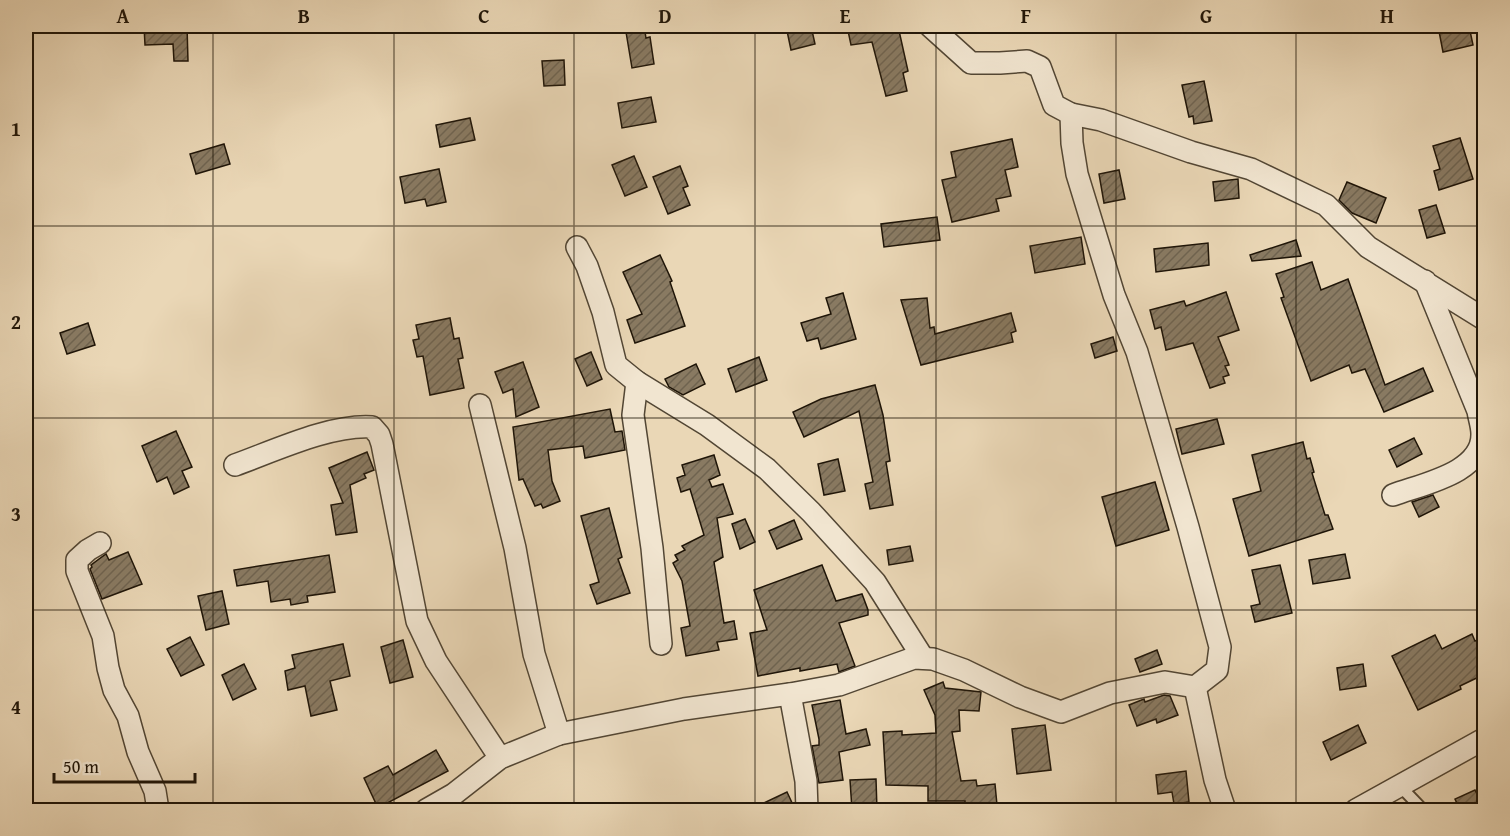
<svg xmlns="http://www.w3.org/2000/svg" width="1510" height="836" font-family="'Gentium Book Plus',serif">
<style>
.building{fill:url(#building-hatch);stroke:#1f1508;stroke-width:1.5}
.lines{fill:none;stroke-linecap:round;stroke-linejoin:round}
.service-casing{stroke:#524634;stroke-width:14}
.minor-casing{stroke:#524634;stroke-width:24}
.service{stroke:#f1e5d0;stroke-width:10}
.minor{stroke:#f1e5d0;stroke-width:21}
.grid{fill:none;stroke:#1f1508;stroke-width:1.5;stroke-opacity:0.55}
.neatline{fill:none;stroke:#1f1508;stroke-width:2}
.grid-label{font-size:20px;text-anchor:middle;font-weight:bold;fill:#1f1508}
</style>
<defs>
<pattern id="building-hatch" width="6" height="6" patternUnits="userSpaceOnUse" patternTransform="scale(1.5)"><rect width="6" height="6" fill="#897a62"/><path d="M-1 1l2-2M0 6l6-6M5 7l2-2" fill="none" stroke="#6f634f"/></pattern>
</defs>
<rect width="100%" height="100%" fill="#ead7b6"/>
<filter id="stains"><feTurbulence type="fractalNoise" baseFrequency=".00333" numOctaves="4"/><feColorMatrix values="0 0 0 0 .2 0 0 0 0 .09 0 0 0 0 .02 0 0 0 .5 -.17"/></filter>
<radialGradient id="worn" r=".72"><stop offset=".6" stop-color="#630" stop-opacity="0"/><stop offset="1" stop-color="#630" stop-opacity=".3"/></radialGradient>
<g class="building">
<polygon points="144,26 187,26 188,61 174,61 173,44 145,45"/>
<polygon points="625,26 644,26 646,38 650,37 654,64 632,68"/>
<polygon points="786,26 811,26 815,44 791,50"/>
<polygon points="847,26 898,26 908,71 903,73 907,91 886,96 872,42 851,45"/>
<polygon points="1438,26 1469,26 1473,45 1443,52"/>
<polygon points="564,60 565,85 544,86 542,61"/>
<polygon points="1204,81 1212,121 1194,124 1193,116 1189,117 1182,85"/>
<polygon points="651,97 656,122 622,128 618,103"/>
<polygon points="470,118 475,140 440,147 436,125"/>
<polygon points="1460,138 1473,179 1439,190 1434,171 1440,169 1433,146"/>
<polygon points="1012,139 1018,167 1005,170 1011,196 996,199 999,211 952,222 942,180 956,177 951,152"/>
<polygon points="224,144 230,164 196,174 190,154"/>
<polygon points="634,156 647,187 625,196 612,165"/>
<polygon points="680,166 688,186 683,188 690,205 668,214 653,177"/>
<polygon points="439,169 446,202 427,206 425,199 405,203 400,177"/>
<polygon points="1119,170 1125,199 1104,203 1099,174"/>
<polygon points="1238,179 1239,198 1215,201 1213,182"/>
<polygon points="1347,182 1386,198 1376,223 1352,213 1339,200"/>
<polygon points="1436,205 1445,233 1427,238 1419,210"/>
<polygon points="937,217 940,240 884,247 881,224"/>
<polygon points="1081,237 1085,264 1035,273 1030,246"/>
<polygon points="1296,240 1301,256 1252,261 1250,255"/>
<polygon points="1208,243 1209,265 1156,272 1154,249"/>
<polygon points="660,255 672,281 670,282 685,326 635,343 627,320 642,314 623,272"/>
<polygon points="1312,262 1321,290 1348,279 1385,385 1423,368 1433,391 1384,412 1365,369 1352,373 1349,365 1311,381 1281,298 1284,297 1276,274"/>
<polygon points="1226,292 1239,330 1218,337 1229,365 1225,366 1229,375 1223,377 1225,383 1210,388 1193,343 1166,350 1161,327 1155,329 1150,310 1184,301 1186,306"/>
<polygon points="843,293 856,339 821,349 818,338 807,341 801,323 831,314 826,298"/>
<polygon points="927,298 930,328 934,327 935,334 1011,313 1016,331 1011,333 1013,342 921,365 901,300"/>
<polygon points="450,318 454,339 459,338 463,358 458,359 464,388 430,395 423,356 417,357 413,340 419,339 416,325"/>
<polygon points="88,323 95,345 67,354 60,333"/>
<polygon points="1113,337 1117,351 1095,358 1091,344"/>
<polygon points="591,352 602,379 587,386 575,359"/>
<polygon points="759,357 767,380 736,392 728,369"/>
<polygon points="523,362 539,407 516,417 513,389 503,393 495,372"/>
<polygon points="696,364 705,384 683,395 669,387 665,379"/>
<polygon points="875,385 883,415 890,461 886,462 893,505 870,509 865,484 873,482 859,411 804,437 793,412 821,399"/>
<polygon points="610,409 615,432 622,431 625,450 585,458 583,446 548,450 552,481 560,501 543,508 541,504 535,506 523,479 519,480 513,427"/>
<polygon points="1217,419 1224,444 1182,454 1176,429"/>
<polygon points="176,431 192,467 182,471 189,487 174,494 167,477 157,482 142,446"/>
<polygon points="1414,438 1422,454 1397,467 1389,450"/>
<polygon points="1303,442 1307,459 1310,458 1314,472 1312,473 1325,515 1328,515 1333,529 1249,556 1233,499 1261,491 1252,455"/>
<polygon points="367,452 374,470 364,474 366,478 350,485 357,532 336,535 331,505 343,503 329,468"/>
<polygon points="714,455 720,475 709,480 712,487 723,484 733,514 717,518 723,557 714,562 724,623 734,621 737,639 717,642 719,650 686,656 681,628 690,626 682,581 673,563 678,560 675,555 685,550 682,546 704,535 690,489 681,492 677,478 685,475 682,465"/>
<polygon points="838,459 845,491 824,495 818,464"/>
<polygon points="1155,482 1169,530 1116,546 1102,497"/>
<polygon points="1433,495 1439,507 1419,517 1412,502"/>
<polygon points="609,508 622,557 618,559 630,593 597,604 590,585 599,582 581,516"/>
<polygon points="745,519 755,542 740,549 732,524"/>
<polygon points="794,520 802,539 777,549 769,531"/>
<polygon points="910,546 913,561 889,565 887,550"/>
<polygon points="128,552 142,584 102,599 90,569 92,567 91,565 106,554 109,560"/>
<polygon points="1345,554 1350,578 1313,584 1309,560"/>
<polygon points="329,555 335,592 307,596 308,602 291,605 290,599 271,602 268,581 237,586 234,570"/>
<polygon points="822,565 836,601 862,594 868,610 868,615 839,623 855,666 839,672 837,664 800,671 800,668 758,676 750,633 767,630 754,590"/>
<polygon points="1280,565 1292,613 1255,622 1251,606 1260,604 1252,570"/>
<polygon points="222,591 229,624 206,630 198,596"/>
<polygon points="1472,634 1475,641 1485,637 1485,674 1460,686 1461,689 1418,710 1392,656 1435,635 1442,649"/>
<polygon points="190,637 204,665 181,676 167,649"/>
<polygon points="403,640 413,677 390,683 381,647"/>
<polygon points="343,644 350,676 330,681 337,710 311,716 305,686 288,690 285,671 295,668 292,655"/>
<polygon points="1157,650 1162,664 1140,672 1135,659"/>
<polygon points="244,664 256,689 233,700 222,675"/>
<polygon points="1363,664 1366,686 1340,690 1337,668"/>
<polygon points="943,682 945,688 981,692 979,711 959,710 960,731 952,732 961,781 976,780 977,786 995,784 997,805 965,809 965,801 928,801 928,786 886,785 883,732 902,731 902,735 936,733 935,715 924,690"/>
<polygon points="1164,695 1170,696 1178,715 1157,723 1156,719 1137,726 1129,705 1144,699 1145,702"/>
<polygon points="840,700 846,734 866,729 870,745 839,752 843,780 819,783 812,746 819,745 819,739 812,705"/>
<polygon points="1045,725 1051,770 1017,774 1012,729"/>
<polygon points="1358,725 1366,743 1331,760 1323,742"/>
<polygon points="436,750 448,771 378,808 364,778 388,766 393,775"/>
<polygon points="1186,771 1189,802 1174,804 1172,792 1158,794 1156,775"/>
<polygon points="876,779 877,810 852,810 850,780"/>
<polygon points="1475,790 1485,810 1460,810 1455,799"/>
<polygon points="787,792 794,807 786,810 749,810"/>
</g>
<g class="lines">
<defs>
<polyline id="service" points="1400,786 1423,810"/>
<g id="minor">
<polyline points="930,26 971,63 1000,63 1027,61 1040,67 1054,105 1071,114 1101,120 1191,152 1251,169 1326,205 1368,247 1484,319"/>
<polyline points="577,247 587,266 603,312 616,365 637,382 707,425 767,469 811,512 875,582 923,658"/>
<polyline points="637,382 633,415 652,548 661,644"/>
<polyline points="480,405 515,548 534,654 559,734"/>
<path d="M235,465C274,451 331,424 372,427L379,435L382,444L417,621L436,661L500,758"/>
<path d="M1393,495C1422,484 1483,473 1482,434C1482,426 1479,418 1478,411L1425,281"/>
<polyline points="100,543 88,550 77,560 77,571 103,636 108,668 114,690 128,716 138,752 155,791 158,810"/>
<polyline points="1195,687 1215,780 1225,810"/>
<polyline points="790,694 806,781 807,810"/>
<polyline points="426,810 454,794 500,758 559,734 684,709 790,694 839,685 914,658 933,659 964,670 1020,697 1061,712 1110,693 1165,682 1195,687 1217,670 1220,647 1188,527 1137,352 1114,295 1077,174 1072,143 1071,114"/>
<polyline points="1356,810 1484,739"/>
</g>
</defs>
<use href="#service" class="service-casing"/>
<use href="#minor" class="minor-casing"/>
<use href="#service" class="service"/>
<use href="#minor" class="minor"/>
</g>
<path class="grid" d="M213,26V810M394,26V810M574,26V810M755,26V810M936,26V810M1116,26V810M1296,26V810M26,226H1484M26,418H1484M26,610H1484"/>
<rect width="1510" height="836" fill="none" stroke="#ead7b6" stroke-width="66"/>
<path d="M54 773v9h141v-9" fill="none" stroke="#1f1508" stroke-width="3"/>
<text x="63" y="773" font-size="18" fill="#1f1508" stroke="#f1e5d0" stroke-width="4.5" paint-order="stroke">50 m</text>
<rect x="33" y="33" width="1444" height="770" class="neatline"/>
<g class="grid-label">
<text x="123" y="23">A</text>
<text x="304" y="23">B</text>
<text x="484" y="23">C</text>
<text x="665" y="23">D</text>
<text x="845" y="23">E</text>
<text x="1026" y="23">F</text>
<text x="1206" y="23">G</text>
<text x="1387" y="23">H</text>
<text x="16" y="136">1</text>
<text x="16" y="329">2</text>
<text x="16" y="521">3</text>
<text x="16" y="714">4</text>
</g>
<rect width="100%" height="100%" filter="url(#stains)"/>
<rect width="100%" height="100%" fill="url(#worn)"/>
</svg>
